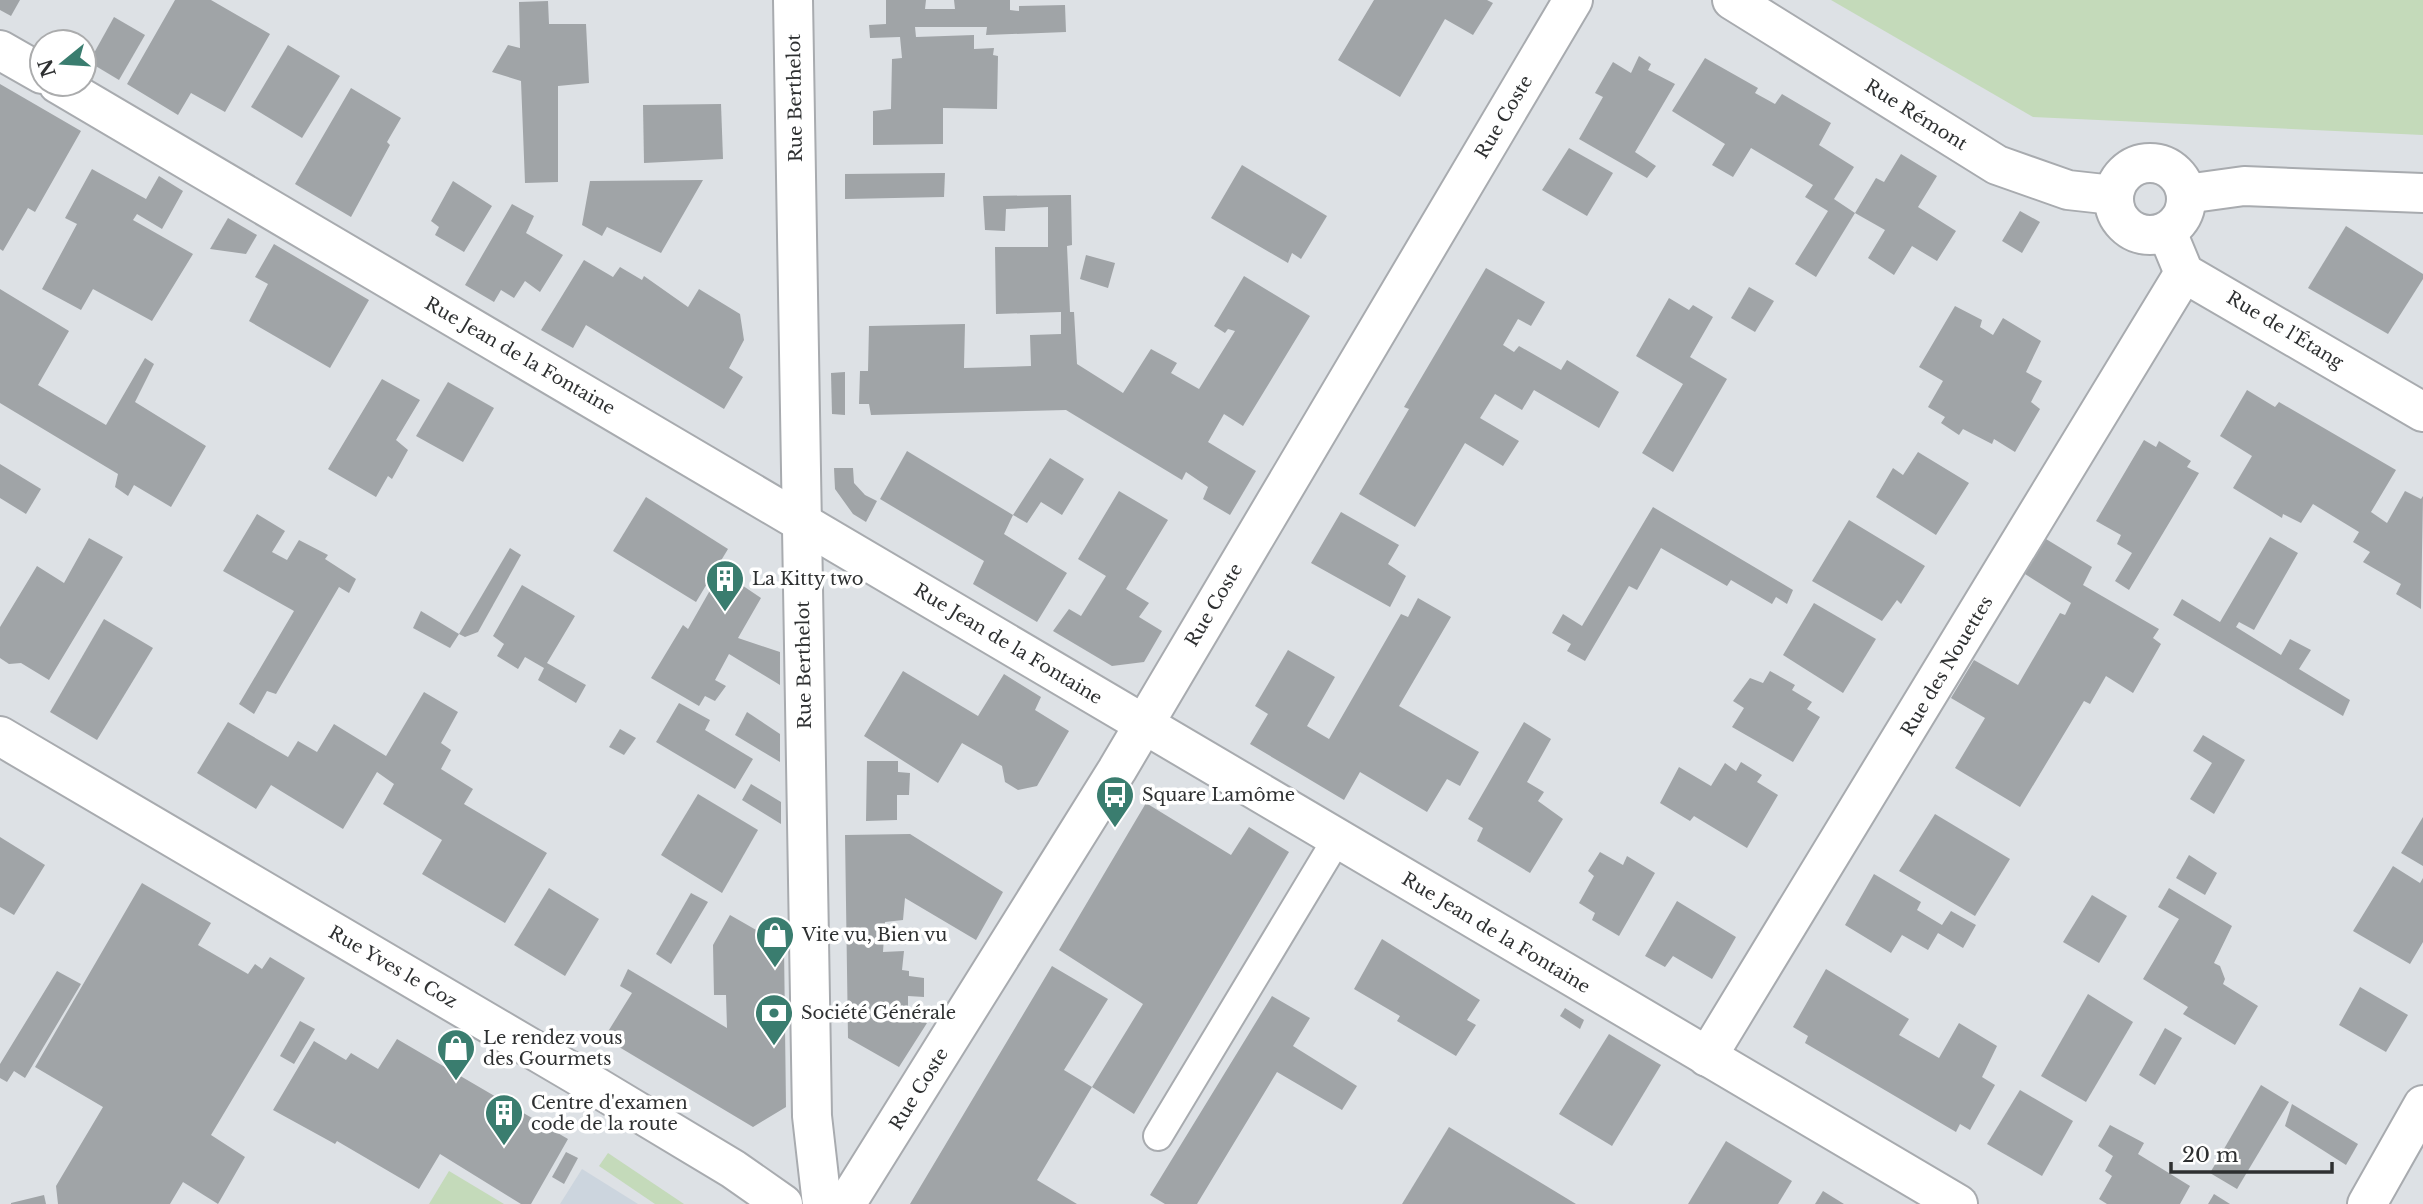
<svg xmlns="http://www.w3.org/2000/svg" width="2423" height="1204" font-family="'Libre Baskerville',serif">
<style>
.built{fill:#ccd5de}
.green{fill:#c4daba}
.building{fill:#a0a4a7}
.lines{fill:none;stroke-linecap:round;stroke-linejoin:round}
.service-casing{stroke:#a8abaf;stroke-width:32}
.minor-casing{stroke:#a8abaf;stroke-width:42}
.secondary-casing{stroke:#a8abaf;stroke-width:42}
.service{stroke:#fff;stroke-width:28}
.minor{stroke:#fff;stroke-width:38}
.secondary{stroke:#fff;stroke-width:38}
.labels{text-anchor:middle;stroke-width:7;stroke-linejoin:round;paint-order:stroke}
.street-label{font-size:18px;fill:#2e3031;stroke:#fff}
.poi-label{font-size:18px;fill:#2e3031;stroke:#fff;text-anchor:start}
</style>
<rect width="100%" height="100%" fill="#dde1e5"/>
<polygon class="built" points="582,1169 638,1204 560,1204"/>
<g class="green">
<polygon points="1831,0 2423,0 2423,135 2033,117"/>
<polygon points="608,1153 684,1204 655,1204 599,1166"/>
<polygon points="449,1171 504,1204 429,1204"/>
</g>
<g class="building">
<polygon points="0,0 20,0 11,16 0,10"/>
<polygon points="175,0 211,0 270,34 225,112 191,93 178,115 127,84"/>
<polygon points="886,0 926,0 925,9 955,9 954,0 1010,0 1010,10 1019,11 1019,6 1065,5 1066,32 986,35 987,27 915,27 916,37 974,35 974,49 994,48 993,55 998,56 997,109 943,108 943,144 873,145 873,111 891,109 892,59 902,58 900,37 870,38 869,25 886,24"/>
<polygon points="1374,0 1487,0 1493,3 1473,35 1445,19 1400,97 1338,60"/>
<polygon points="548,1 549,24 586,24 589,83 558,86 558,182 525,183 521,81 492,72 508,45 520,48 519,2"/>
<polygon points="114,17 145,35 119,80 89,62"/>
<polygon points="288,45 340,76 302,138 251,107"/>
<polygon points="1639,56 1651,64 1648,70 1675,84 1635,152 1656,166 1647,178 1579,139 1603,97 1595,93 1613,62 1631,73"/>
<polygon points="1705,58 1758,88 1755,93 1775,104 1782,94 1831,123 1819,145 1854,167 1834,199 1855,213 1816,277 1795,264 1828,211 1805,197 1813,185 1751,148 1733,177 1712,165 1725,144 1672,111"/>
<polygon points="0,84 81,131 35,212 28,208 3,251 0,249"/>
<polygon points="351,88 401,118 387,142 390,145 351,217 295,184"/>
<polygon points="721,104 723,159 644,163 643,105"/>
<polygon points="1569,148 1613,173 1587,216 1542,190"/>
<polygon points="1901,154 1937,176 1918,207 1956,231 1937,261 1912,246 1894,275 1868,258 1885,230 1855,213 1876,178 1884,182"/>
<polygon points="1242,165 1327,216 1301,259 1292,253 1288,263 1211,218"/>
<polygon points="92,169 146,199 159,176 183,191 162,229 137,214 133,220 193,254 152,321 93,289 81,310 42,289 77,224 65,218"/>
<polygon points="945,173 944,197 845,199 845,174"/>
<polygon points="703,180 661,253 607,227 602,236 582,225 590,181"/>
<polygon points="453,181 492,206 464,252 435,235 439,227 431,221"/>
<polygon points="1071,195 1072,245 1067,246 1070,312 1074,312 1077,364 1123,393 1151,349 1177,363 1171,373 1199,389 1235,331 1228,329 1225,333 1214,326 1244,276 1310,316 1243,426 1224,414 1208,442 1256,471 1230,515 1203,499 1208,487 1186,472 1182,480 1066,410 871,415 869,404 859,404 860,371 868,371 869,326 965,324 964,368 1031,366 1030,335 1061,334 1061,312 996,314 995,247 1048,247 1048,207 1006,209 1005,231 985,230 983,196"/>
<polygon points="512,204 534,216 526,233 563,255 540,292 525,281 514,298 501,290 494,302 465,285"/>
<polygon points="2020,211 2040,222 2022,253 2002,241"/>
<polygon points="228,218 257,235 246,254 210,249"/>
<polygon points="2346,226 2423,274 2423,279 2388,334 2308,288"/>
<polygon points="274,244 369,300 330,368 249,321 268,284 255,277"/>
<polygon points="1086,255 1115,263 1108,288 1080,279"/>
<polygon points="584,260 613,277 620,267 642,280 644,276 688,307 699,289 740,314 744,340 729,368 743,377 724,409 586,325 573,348 541,330"/>
<polygon points="1486,268 1545,302 1531,326 1518,319 1503,345 1514,352 1519,346 1561,370 1567,360 1619,392 1599,428 1534,390 1522,410 1495,394 1480,418 1519,441 1503,466 1465,443 1415,527 1359,494 1409,409 1404,407"/>
<polygon points="1749,287 1774,301 1755,332 1731,318"/>
<polygon points="0,289 69,331 38,385 106,425 145,358 154,364 135,402 206,446 171,507 134,485 128,496 115,487 118,474 0,403"/>
<polygon points="1669,298 1689,310 1693,305 1713,317 1690,357 1727,379 1673,472 1642,453 1683,384 1636,356"/>
<polygon points="1955,306 1982,320 1980,327 1993,335 2003,318 2041,341 2026,372 2042,381 2031,402 2040,409 2015,452 1994,439 1992,444 1963,429 1959,435 1941,423 1945,417 1928,407 1943,381 1919,367"/>
<polygon points="845,372 845,415 832,414 831,373"/>
<polygon points="382,379 420,400 396,440 408,450 392,479 388,476 376,497 328,469"/>
<polygon points="448,382 494,408 463,462 416,436"/>
<polygon points="2247,390 2275,407 2279,402 2396,470 2371,512 2387,523 2405,491 2421,499 2423,496 2421,609 2396,594 2401,584 2363,562 2370,552 2353,542 2359,532 2313,504 2301,523 2283,514 2282,518 2233,488 2252,456 2220,436"/>
<polygon points="2144,440 2156,447 2159,441 2191,461 2187,467 2199,473 2129,590 2115,581 2132,553 2117,544 2121,535 2096,521"/>
<polygon points="907,451 1013,515 1004,534 1067,573 1037,622 973,584 984,561 880,499"/>
<polygon points="1918,452 1969,483 1936,535 1876,497 1893,468 1903,475"/>
<polygon points="1050,458 1084,479 1062,515 1041,502 1027,523 1013,515"/>
<polygon points="0,464 41,489 26,514 0,498"/>
<polygon points="834,468 853,468 854,483 865,495 877,501 866,522 853,514 835,489"/>
<polygon points="1119,491 1168,520 1126,589 1149,603 1139,617 1162,631 1144,662 1112,666 1053,631 1069,609 1081,616 1106,576 1078,559"/>
<polygon points="646,497 728,549 696,602 613,551"/>
<polygon points="1653,507 1793,590 1787,604 1776,597 1772,604 1731,580 1727,586 1661,548 1637,590 1629,586 1585,661 1567,651 1571,644 1552,633 1563,614 1582,626"/>
<polygon points="1341,512 1399,545 1388,564 1406,576 1390,607 1311,563"/>
<polygon points="257,514 285,531 272,552 287,560 299,540 328,555 325,559 356,579 349,593 339,587 276,694 267,691 254,714 239,704 294,611 223,571"/>
<polygon points="1849,520 1925,566 1901,604 1897,600 1882,621 1812,581"/>
<polygon points="2270,537 2298,553 2254,630 2239,622 2236,627 2281,655 2290,639 2311,650 2299,669 2350,700 2343,716 2173,615 2182,599 2220,622"/>
<polygon points="89,538 123,557 49,680 21,663 9,664 0,658 0,627 37,566 64,583"/>
<polygon points="2046,539 2092,567 2083,585 2159,629 2153,638 2161,644 2133,693 2106,676 2090,704 2084,701 2020,807 1955,768 1985,718 1951,698 1974,660 2018,685 2060,613 2065,615 2071,603 2025,574"/>
<polygon points="510,548 521,555 478,632 465,637 459,634"/>
<polygon points="721,571 761,598 738,638 780,652 780,685 729,654 715,680 726,686 715,701 705,696 699,706 651,678 683,625 688,629"/>
<polygon points="522,585 575,616 547,663 586,685 576,703 538,680 544,668 525,657 518,669 497,656 504,644 493,636"/>
<polygon points="1418,598 1451,617 1399,706 1479,752 1460,786 1447,779 1427,812 1360,772 1344,800 1250,744 1268,714 1255,706 1288,650 1335,677 1307,726 1329,739 1401,614 1408,617"/>
<polygon points="1814,603 1876,639 1843,693 1783,655"/>
<polygon points="421,611 459,634 450,648 413,628"/>
<polygon points="104,619 153,648 97,740 50,712"/>
<polygon points="903,671 978,716 1004,674 1041,697 1035,710 1069,731 1037,786 1018,790 1005,782 1002,766 962,743 938,783 864,736"/>
<polygon points="1770,671 1795,685 1792,690 1812,702 1807,709 1820,717 1793,762 1732,727 1744,708 1733,701 1750,678 1763,683"/>
<polygon points="424,692 458,712 441,743 451,750 441,769 473,789 464,804 547,853 505,923 422,874 442,840 383,804 394,784 377,772 343,829 271,785 256,809 197,773 228,722 288,757 298,741 317,752 334,724 386,756"/>
<polygon points="679,703 710,720 705,730 753,759 735,789 656,742"/>
<polygon points="747,712 780,734 780,762 735,735"/>
<polygon points="1524,722 1551,739 1527,782 1544,792 1538,801 1563,819 1530,873 1477,841 1483,828 1468,819"/>
<polygon points="620,729 636,738 624,755 609,747"/>
<polygon points="2203,735 2245,760 2214,814 2190,799 2212,763 2193,751"/>
<polygon points="867,761 898,761 898,772 910,773 909,795 897,795 897,820 866,821"/>
<polygon points="1741,762 1762,775 1757,782 1778,795 1747,848 1694,816 1690,821 1660,803 1679,767 1711,786 1725,763 1736,771"/>
<polygon points="751,784 781,802 781,824 742,800"/>
<polygon points="698,794 758,830 722,893 661,855"/>
<polygon points="1146,803 1231,855 1249,827 1289,852 1134,1114 1092,1087 1143,1004 1059,950"/>
<polygon points="1935,814 2010,859 1975,916 1899,871"/>
<polygon points="2423,817 2423,866 2401,853"/>
<polygon points="910,834 1003,892 976,940 905,898 903,920 885,922 883,952 904,951 902,970 909,971 909,976 924,978 924,997 908,996 908,1012 927,1023 899,1067 848,1038 845,835"/>
<polygon points="0,837 45,865 14,915 0,907"/>
<polygon points="1600,852 1623,865 1627,856 1655,873 1619,936 1592,920 1595,913 1579,903 1594,876 1588,871"/>
<polygon points="2189,855 2217,873 2205,895 2176,878"/>
<polygon points="2393,866 2420,883 2423,878 2423,942 2410,964 2353,931"/>
<polygon points="1874,874 1921,902 1917,910 1942,925 1951,911 1976,925 1963,948 1938,933 1928,950 1902,935 1891,953 1845,925"/>
<polygon points="142,883 211,923 198,945 248,974 255,964 262,969 270,957 305,978 211,1135 245,1157 218,1204 183,1182 170,1204 58,1204 56,1186 103,1107 35,1067"/>
<polygon points="549,888 599,919 565,976 514,945"/>
<polygon points="2169,888 2232,926 2214,963 2220,966 2225,979 2223,984 2258,1006 2235,1045 2183,1014 2188,1007 2143,979 2179,919 2158,907"/>
<polygon points="691,893 708,902 671,964 656,954"/>
<polygon points="2092,895 2127,916 2099,963 2063,942"/>
<polygon points="1677,901 1736,937 1712,979 1673,956 1665,967 1645,956"/>
<polygon points="730,915 784,946 786,1107 753,1127 604,1038 632,993 620,986 628,969 727,1028 726,995 714,995 713,945"/>
<polygon points="1382,939 1480,1000 1467,1020 1476,1025 1456,1056 1397,1021 1400,1016 1354,989"/>
<polygon points="1052,966 1108,999 1064,1070 1092,1087 1037,1180 1077,1204 910,1204"/>
<polygon points="1826,969 1909,1019 1899,1035 1939,1058 1959,1023 1997,1046 1982,1077 1995,1085 1970,1130 1960,1124 1956,1132 1805,1043 1808,1036 1793,1027"/>
<polygon points="57,971 81,984 25,1078 14,1071 7,1082 0,1078 0,1064"/>
<polygon points="2360,987 2408,1015 2386,1052 2339,1025"/>
<polygon points="2088,994 2133,1022 2086,1102 2041,1076"/>
<polygon points="1272,996 1310,1018 1293,1046 1357,1086 1342,1110 1277,1072 1197,1204 1165,1204 1150,1195"/>
<polygon points="1565,1008 1584,1020 1580,1029 1560,1016"/>
<polygon points="300,1021 315,1029 294,1064 280,1056"/>
<polygon points="2165,1028 2182,1038 2155,1085 2139,1075"/>
<polygon points="1609,1034 1661,1065 1612,1146 1559,1114"/>
<polygon points="397,1039 568,1139 531,1204 521,1204 440,1154 419,1189 337,1141 335,1144 273,1110 314,1041 346,1060 351,1053 378,1069"/>
<polygon points="2261,1085 2289,1102 2237,1189 2210,1173"/>
<polygon points="2020,1090 2073,1121 2042,1176 1987,1144"/>
<polygon points="2292,1104 2358,1144 2346,1165 2285,1126"/>
<polygon points="2110,1125 2144,1143 2138,1154 2190,1186 2180,1204 2107,1204 2099,1199 2112,1176 2105,1171 2113,1156 2098,1146"/>
<polygon points="1449,1127 1576,1204 1402,1204"/>
<polygon points="1726,1141 1792,1181 1778,1204 1688,1204"/>
<polygon points="566,1152 578,1158 564,1184 552,1177"/>
<polygon points="1823,1191 1844,1204 1815,1204"/>
<polygon points="2214,1194 2230,1204 2208,1204"/>
<polygon points="44,1195 46,1204 11,1204 11,1203"/>
</g>
<g class="lines">
<defs>
<polyline id="service" points="1158,1136 1337,839"/>
<g id="minor">
<polyline points="793,0 812,1116 822,1204"/>
<polyline points="1732,0 1997,165 2068,190 2113,195"/>
<polyline points="0,50 42,74"/>
<polyline points="58,84 1958,1204"/>
<circle cx="2150" cy="199" r="36"/>
<polyline points="2186,194 2244,186 2423,193"/>
<polyline points="2167,232 2184,273 2423,412"/>
<polyline points="1707,1057 2184,273"/>
<polyline points="846,1204 1117,770 1573,0"/>
<polyline points="2367,1204 2423,1105"/>
</g>
<polyline id="secondary" points="0,736 575,1074 733,1169 783,1204"/>
</defs>
<use href="#service" class="service-casing"/>
<use href="#minor" class="minor-casing"/>
<use href="#secondary" class="secondary-casing"/>
<use href="#service" class="service"/>
<use href="#minor" class="minor"/>
<use href="#secondary" class="secondary"/>
</g>
<defs>
<symbol id="building-pin" viewBox="-11 -11 22 30"><path d="M0 17L-7.5 6A9.5 9.5 0 1 1 7.5 6Z" fill="#3a7d6f" stroke="#fff"/><path d="M-4-6H4V6H1V3H-1V6H-4ZM-2.5-4.3h1.7v1.8h-1.7ZM.8-4.3h1.7v1.8H.8ZM-2.5-1h1.7V.8h-1.7ZM.8-1h1.7V.8H.8Z" fill="#fff"/></symbol>
<symbol id="bus-pin" viewBox="-11 -11 22 30"><path d="M0 17L-7.5 6A9.5 9.5 0 1 1 7.5 6Z" fill="#3a7d6f" stroke="#fff"/><path d="M-5-6H5V4H4V6H2V4H-2V6H-4V4H-5ZM-3.5-4V0h7V-4ZM-3.5 1.2v1.5H-2V1.2ZM2 1.2v1.5H3.5V1.2Z" fill="#fff"/></symbol>
<symbol id="shop-pin" viewBox="-11 -11 22 30"><path d="M0 17L-7.5 6A9.5 9.5 0 1 1 7.5 6Z" fill="#3a7d6f" stroke="#fff"/><path d="M-5-2.5h2.3a2.7 3.5 0 0 1 5.4 0H5L5.5 6h-11ZM-1.5-2.5h3a1.5 2.3 0 0 0-3 0Z" fill="#fff"/></symbol>
<symbol id="bank-pin" viewBox="-11 -11 22 30"><path d="M0 17L-7.5 6A9.5 9.5 0 1 1 7.5 6Z" fill="#3a7d6f" stroke="#fff"/><path d="M-6-4H6V4H-6ZM0-2.3a2.3 2.3 0 1 0 0 4.6a2.3 2.3 0 1 0 0-4.6Z" fill="#fff"/></symbol>
</defs>
<g fill-rule="evenodd">
<use href="#building-pin" x="703" y="557" width="44" height="60"/>
<use href="#bus-pin" x="1093" y="773" width="44" height="60"/>
<use href="#shop-pin" x="753" y="913" width="44" height="60"/>
<use href="#bank-pin" x="752" y="991" width="44" height="60"/>
<use href="#shop-pin" x="434" y="1026" width="44" height="60"/>
<use href="#building-pin" x="482" y="1091" width="44" height="60"/>
</g>
<g class="labels">
<g class="street-label">
<text transform="translate(795 98) rotate(-91)" y="6">Rue Berthelot</text>
<text transform="translate(1916 115) rotate(32)" y="6">Rue Rémont</text>
<text transform="translate(1504 117) rotate(-59)" y="6">Rue Coste</text>
<text transform="translate(2285 330) rotate(31)" y="6">Rue de l'Étang</text>
<text transform="translate(520 356) rotate(30)" y="6">Rue Jean de la Fontaine</text>
<text transform="translate(1214 605) rotate(-59)" y="6">Rue Coste</text>
<text transform="translate(1008 644) rotate(31)" y="6">Rue Jean de la Fontaine</text>
<text transform="translate(804 665) rotate(-91)" y="6">Rue Berthelot</text>
<text transform="translate(1947 666) rotate(-59)" y="6">Rue des Nouettes</text>
<text transform="translate(1496 933) rotate(31)" y="6">Rue Jean de la Fontaine</text>
<text transform="translate(393 967) rotate(30)" y="6">Rue Yves le Coz</text>
<text transform="translate(919 1089) rotate(-58)" y="6">Rue Coste</text>
</g>
<g class="poi-label">
<text x="752" y="585">La Kitty two</text>
<text x="1142" y="801">Square Lamôme</text>
<text x="802" y="941">Vite vu, Bien vu</text>
<text x="801" y="1019">Société Générale</text>
<text x="483" y="1044">Le rendez vous<tspan x="483" dy="21">des Gourmets</tspan></text>
<text x="531" y="1109">Centre d'examen<tspan x="531" dy="21">code de la route</tspan></text>
</g>
</g>
<g transform="translate(63 63) rotate(252)"><circle r="33" fill="#ffffff" stroke="#abacad" stroke-width="2"/>
<path d="M0-5L12 26L0 18L-12 26Z" fill="#3a7d6f"/>
<text y="-10" font-size="19" font-weight="bold" text-anchor="middle" fill="#2e3031">N</text>
</g>
<path d="M2171 1162v10h161v-10" fill="none" stroke="#2e3031" stroke-width="3.5"/>
<text x="2182" y="1162" font-size="21" fill="#2e3031" stroke="#ffffff" stroke-width="5" paint-order="stroke">20 m</text>
</svg>
